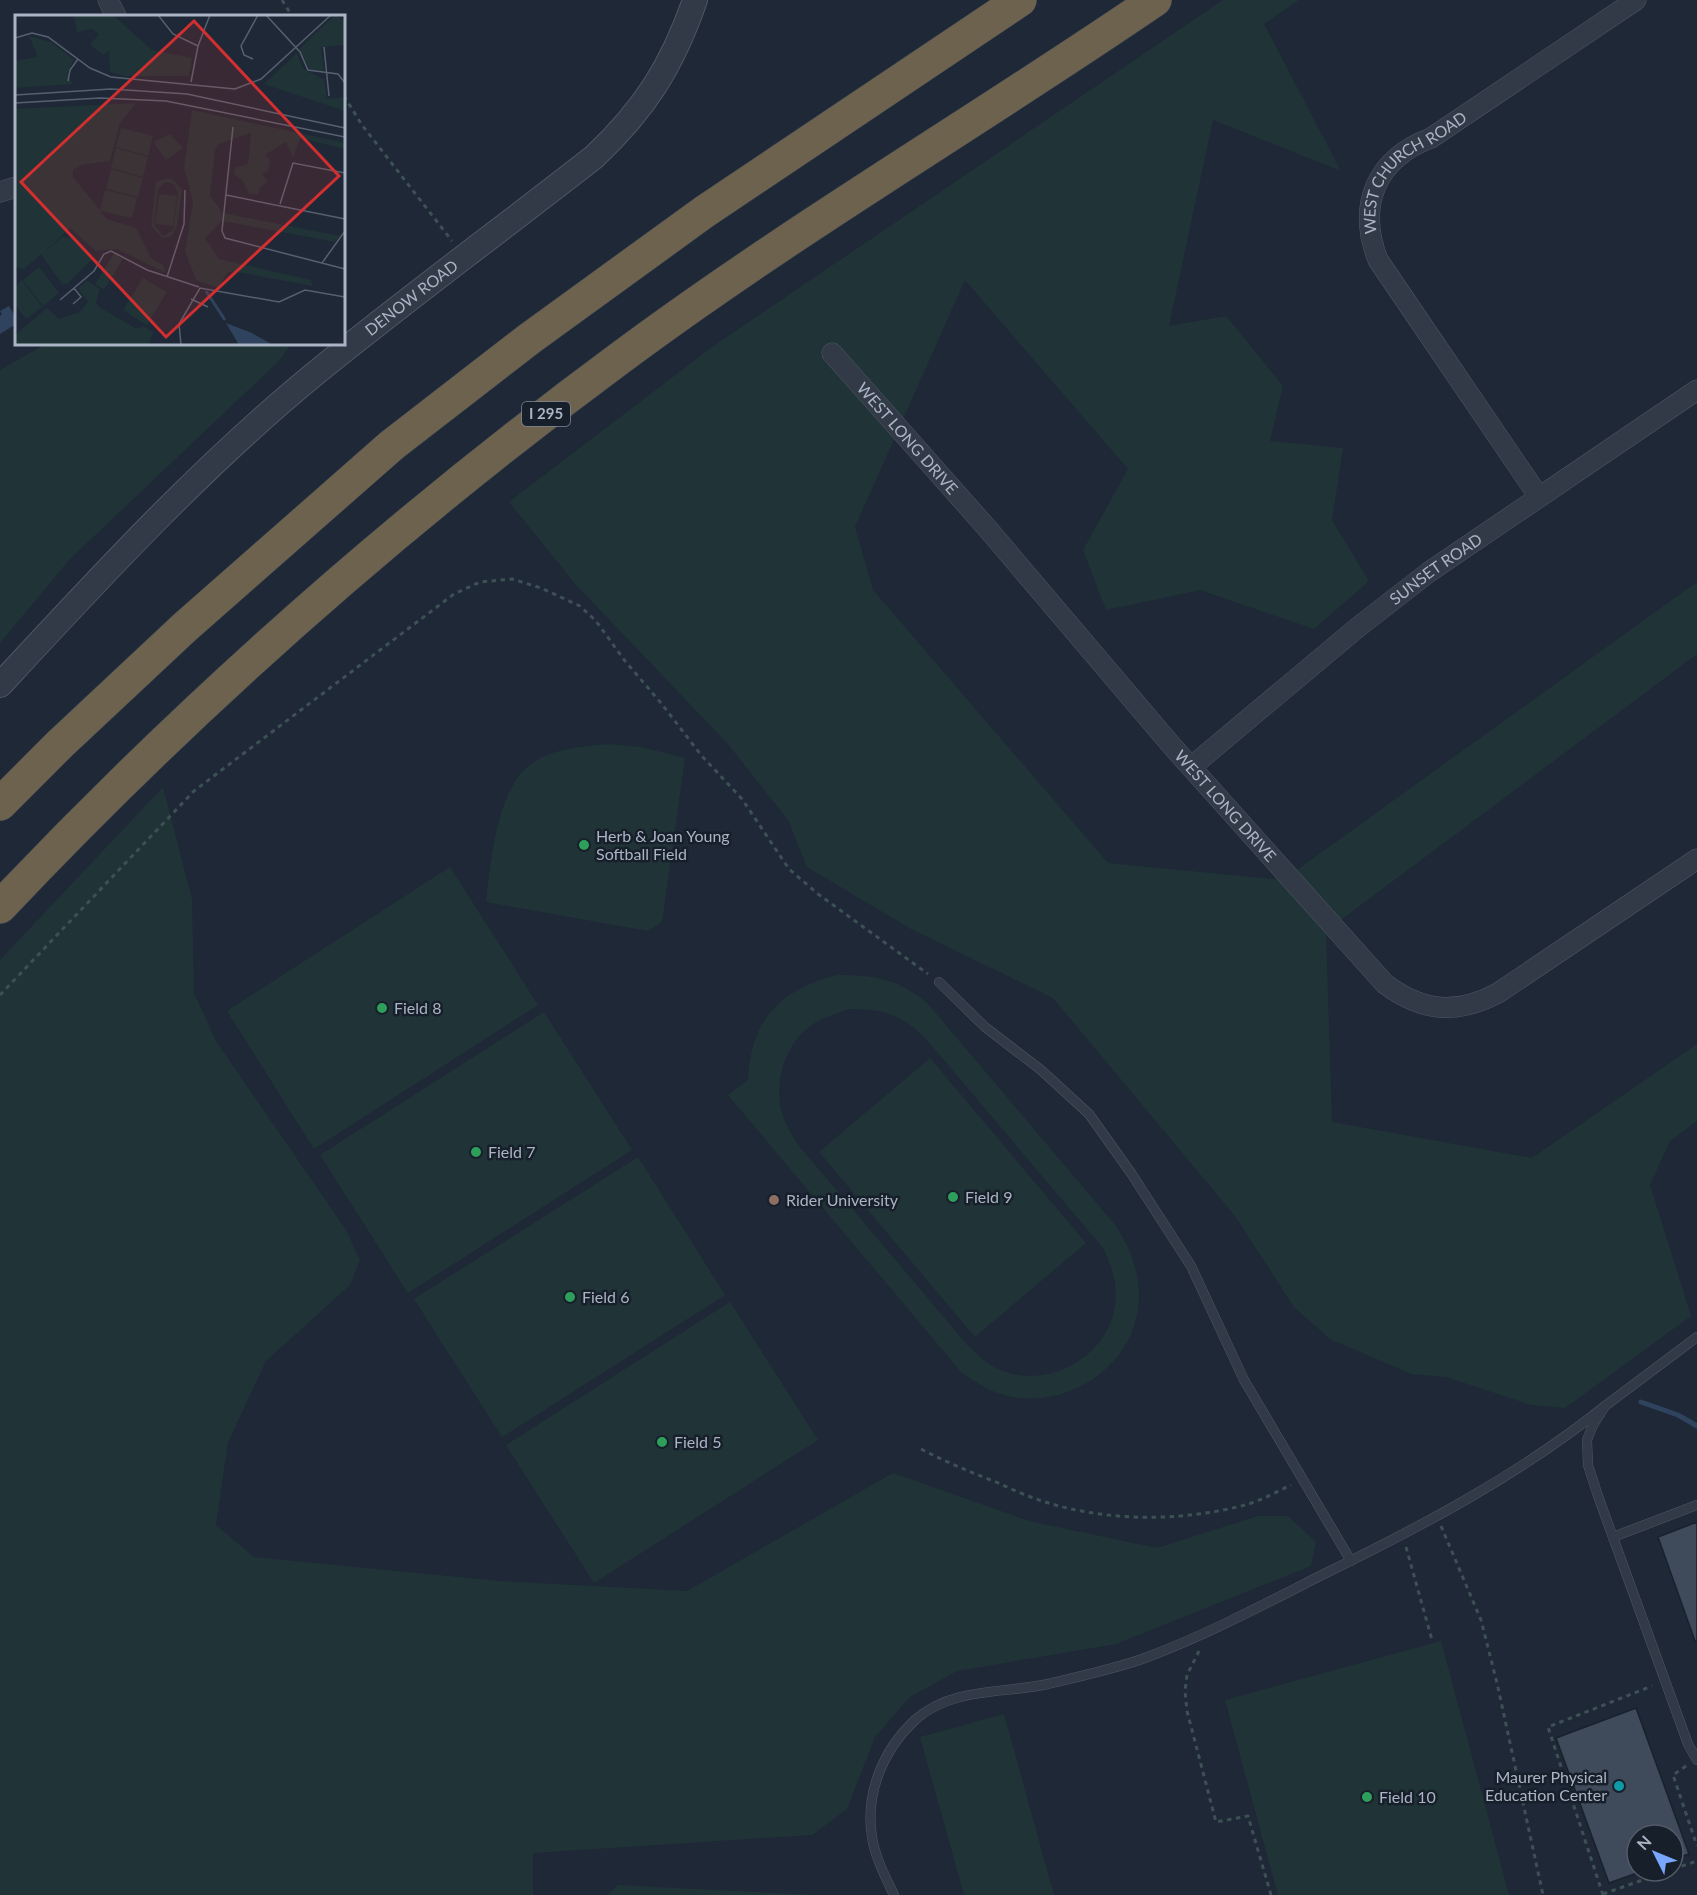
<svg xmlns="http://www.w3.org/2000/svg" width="1697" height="1895" font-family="Lato,sans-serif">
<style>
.green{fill:#203437;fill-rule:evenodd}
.water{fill:#30435e}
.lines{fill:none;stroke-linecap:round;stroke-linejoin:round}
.stream{stroke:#30435e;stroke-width:5}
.building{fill:#3f4a5b;stroke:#19212d;stroke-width:1.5}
.service-casing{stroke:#4f5765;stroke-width:10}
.minor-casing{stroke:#4f5765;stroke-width:21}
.tertiary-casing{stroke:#4f5765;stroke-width:26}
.motorway-casing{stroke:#3c4451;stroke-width:34}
.path{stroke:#3d5155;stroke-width:3;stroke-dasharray:4.5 4.5;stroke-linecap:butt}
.service{stroke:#313a46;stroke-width:9}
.minor{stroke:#313a46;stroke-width:20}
.tertiary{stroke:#313a46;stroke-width:24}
.motorway{stroke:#6d624e;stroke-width:33}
.leisure-dot{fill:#2e9e5b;stroke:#171f2b;stroke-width:2}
.education-dot{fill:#8d6e63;stroke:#171f2b;stroke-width:2}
.culture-dot{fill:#0f9aa8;stroke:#171f2b;stroke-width:2}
.labels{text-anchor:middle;stroke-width:5;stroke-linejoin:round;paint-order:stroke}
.shield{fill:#171f2b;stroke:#7f8796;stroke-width:1.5}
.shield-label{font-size:15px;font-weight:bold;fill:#abb4c4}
.street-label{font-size:16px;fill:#abb4c4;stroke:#171f2b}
.poi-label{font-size:16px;fill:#abb4c4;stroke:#171f2b;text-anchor:start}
.inset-river{fill:none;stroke:#30435e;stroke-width:3}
.inset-road{fill:none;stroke:#56606f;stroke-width:1.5}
.view{fill:#d42f30;fill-opacity:0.15;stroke:#d42f30;stroke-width:3}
.inset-edge{fill:none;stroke:#abb4c4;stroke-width:3}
</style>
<rect width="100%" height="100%" fill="#1e2836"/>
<g class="green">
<polygon points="1223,0 1299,0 1264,24 1341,171 1213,120 1169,326 1226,316 1283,386 1270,441 1343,448 1332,520 1369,581 1314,629 1200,590 1106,610 1083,550 1128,469 965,280 855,527 873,590 1108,863 1283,880 1697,582 1697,654 1326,931 1332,1122 1532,1158 1697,1044 1697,1121 1670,1141 1650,1185 1691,1316 1565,1408 1531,1405 1446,1377 1411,1374 1330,1339 1294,1307 1235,1216 1053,998 911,929 807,867 788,820 727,743 577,586 509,502 712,347"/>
<polygon points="46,344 291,344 279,361 70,559 0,643 0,370"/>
<path d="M609,744L641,747L685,758L662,922L648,931L486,902C491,862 496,786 534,762C555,748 585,746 609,744Z"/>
<polygon points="163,787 192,899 194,993 216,1041 346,1230 360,1260 350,1285 266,1361 228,1442 216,1525 254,1557 499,1581 687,1591 893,1473 1029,1521 1157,1548 1258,1516 1288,1516 1316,1542 1311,1566 1116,1644 957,1671 910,1697 875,1737 847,1809 812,1835 533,1853 533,1895 0,1895 0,960"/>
<polygon points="450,867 538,1005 314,1149 227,1011"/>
<path d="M837,975C874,975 900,979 928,1004L1116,1226C1130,1248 1140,1272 1139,1299C1136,1368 1062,1415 998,1393C985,1389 973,1380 962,1373L728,1095L748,1080C751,1019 780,990 837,975ZM850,1009C885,1009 902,1015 927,1040L1103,1248C1112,1266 1118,1285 1115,1306C1107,1359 1043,1393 994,1367C985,1362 977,1354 969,1347L799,1146C793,1137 787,1127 783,1117C772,1084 785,1041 815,1023C826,1016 838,1013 850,1009Z"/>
<polygon points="544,1012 632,1150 408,1293 320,1155"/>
<polygon points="930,1058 1086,1243 975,1337 819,1152"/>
<polygon points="638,1157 725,1295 502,1437 414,1299"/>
<polygon points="730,1302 818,1440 594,1583 506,1445"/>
<polygon points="1441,1641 1509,1895 1278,1895 1225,1700"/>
<polygon points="1004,1714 1054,1895 964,1895 920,1737"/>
<polygon points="618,1885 812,1895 608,1895"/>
</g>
<polygon class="water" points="9,306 16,318 16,324 0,334 0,316 2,314 0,311"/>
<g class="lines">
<polyline class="stream" points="1641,1402 1678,1415 1697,1426"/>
</g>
<g class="building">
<polygon points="1697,1522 1697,1641 1695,1641 1658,1537"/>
<polygon points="1636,1708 1689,1854 1673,1859 1673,1835 1637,1835 1637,1873 1609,1883 1556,1738"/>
</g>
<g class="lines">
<defs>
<g id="service">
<polyline points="939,982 985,1027 1041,1070 1089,1114 1131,1173 1191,1266 1244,1380 1351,1561"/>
<polyline points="1697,1337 1605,1406 1593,1425 1587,1440 1588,1465 1598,1496 1688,1744 1697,1760"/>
<polyline points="1613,1537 1697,1505"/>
<path d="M894,1895C885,1876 875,1857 872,1837C865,1793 883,1750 915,1720C952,1687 1002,1694 1048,1684C1077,1677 1118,1668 1145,1658C1206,1635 1263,1605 1320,1576C1420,1527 1518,1476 1605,1406"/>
</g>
<g id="minor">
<polyline points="108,0 116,16"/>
<polyline points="0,192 16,187"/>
<path id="s1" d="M832,353L987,528L1172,746L1385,984C1423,1012 1456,1015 1498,993L1697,859"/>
<path id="s2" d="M1539,497L1378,260C1357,206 1375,159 1431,138L1636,0"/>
<path id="s3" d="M1191,767L1357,628L1429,572L1697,390"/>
</g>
<g id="tertiary">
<path id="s4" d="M0,685C101,576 202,466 317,372C408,298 502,229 594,157C645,109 672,66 695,0"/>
</g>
<g id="motorway">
<polyline points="0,804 60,744 185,627 392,445 529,339 704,212 1020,0"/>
<path d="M0,907C190,706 398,522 620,358C792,230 978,121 1155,0"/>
</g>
</defs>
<use href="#service" class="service-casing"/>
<use href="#minor" class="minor-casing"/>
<use href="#tertiary" class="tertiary-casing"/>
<use href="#motorway" class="motorway-casing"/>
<g class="path">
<polyline points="282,0 292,16"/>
<polyline points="344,96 362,125 452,241"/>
<polyline points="0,995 194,791 454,594 480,582 512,579 541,588 580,606 596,621 625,661 661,703 701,755 742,799 789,869 818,894 928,974"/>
<path d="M921,1449C946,1462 970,1472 996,1482C1011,1489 1027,1496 1042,1501C1107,1522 1180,1522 1245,1505C1260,1501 1276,1492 1291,1485"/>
<polyline points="1441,1526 1481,1620 1497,1683 1543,1895"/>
<polyline points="1406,1547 1432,1640"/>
<polyline points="1199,1651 1187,1675 1185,1691 1187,1711 1216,1822 1248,1816 1271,1895"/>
<polyline points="1686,1766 1673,1775 1697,1846"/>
<polyline points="1673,1869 1697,1861"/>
<polyline points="1603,1894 1668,1871"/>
<polyline points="1603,1895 1548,1727 1652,1686"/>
</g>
<use href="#service" class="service"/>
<use href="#minor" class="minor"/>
<use href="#tertiary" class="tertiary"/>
<use href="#motorway" class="motorway"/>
</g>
<g class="leisure-dot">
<circle cx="584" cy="845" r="6"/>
<circle cx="382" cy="1008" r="6"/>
<circle cx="476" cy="1152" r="6"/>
<circle cx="953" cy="1197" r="6"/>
<circle cx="570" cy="1297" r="6"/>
<circle cx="662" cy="1442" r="6"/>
<circle cx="1367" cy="1797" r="6"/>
</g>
<circle class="education-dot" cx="774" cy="1200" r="6"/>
<circle class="culture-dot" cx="1619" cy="1786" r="6"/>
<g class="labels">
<rect class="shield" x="522" y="402" width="48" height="24" rx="4.5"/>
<g class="shield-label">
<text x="546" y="419">I 295</text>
</g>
<g class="street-label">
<text dy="6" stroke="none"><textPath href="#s2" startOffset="396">WEST CHURCH ROAD</textPath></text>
<text dy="6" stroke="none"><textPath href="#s4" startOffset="566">DENOW ROAD</textPath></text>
<text dy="6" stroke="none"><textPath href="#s1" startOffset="114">WEST LONG DRIVE</textPath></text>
<text dy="6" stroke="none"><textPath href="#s3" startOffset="315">SUNSET ROAD</textPath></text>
<text dy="6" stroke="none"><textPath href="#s1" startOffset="600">WEST LONG DRIVE</textPath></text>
</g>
<g class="poi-label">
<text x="596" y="842">Herb &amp; Joan Young<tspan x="596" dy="18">Softball Field</tspan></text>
<text x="394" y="1014">Field 8</text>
<text x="488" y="1158">Field 7</text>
<text x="965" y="1203">Field 9</text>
<text x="786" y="1206">Rider University</text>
<text x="582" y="1303">Field 6</text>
<text x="674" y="1448">Field 5</text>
<text x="1607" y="1783" text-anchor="end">Maurer Physical<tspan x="1607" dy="18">Education Center</tspan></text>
<text x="1379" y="1803">Field 10</text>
</g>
</g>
<g transform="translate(15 15)">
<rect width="330" height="330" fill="#1e2836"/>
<path d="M59,0H98L137,35L177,43L174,61H110L95,57L94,36L88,40L75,30L84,19L77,14L62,17ZM320,0L330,6V30L306,32L309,56L295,54L284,34ZM14,21L36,27L59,45L52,58L58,69L0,73V46L23,42ZM282,38L288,54L309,64L312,84L330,82V96L249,69ZM121,88L105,108L95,146L67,150L58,155V162L85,195L90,175L122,183L117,203L85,196L92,204L121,213L136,243L148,250L151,258L102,234L81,236L55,213L28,238L47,222L60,223L77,244L52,269H47L26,239L9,254L0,252V94ZM177,95L330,128V134L285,123L278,143L271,127L250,140L255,145L253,156L247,159L253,167L245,172L243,180L234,179L228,166L218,159L221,152L233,149L236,118L204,129L200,136L195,181L208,198L325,221L320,227L207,206L190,223L204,244L296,265L297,271L217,256L212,258L203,273L181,265L170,236L178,187L169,153ZM106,113L138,121L133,141L101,132ZM155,119L168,133L151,145L138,127ZM101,133L133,142L128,162L96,153ZM96,154L128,163L123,182L91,174ZM156,163L167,174L162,212L156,222L147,223L136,211L141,166ZM150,167L159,169L163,179L158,215L148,221L139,209L143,175ZM144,179L162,181L158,211L140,209ZM99,238L108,244L89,275L80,269ZM24,252L44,278L28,291L8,265ZM128,263L152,277L132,310L108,295ZM7,265L27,292L11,304L0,290V271ZM72,266L85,274L81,287L84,292L120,313L130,312L138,317L134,330H0V320L32,293L44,304L65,297L73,287L63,273Z" fill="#203437" fill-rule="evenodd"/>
<path d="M211,308L237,318L258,330H224Z" fill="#30435e"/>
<path class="inset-river" d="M191,276L210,305"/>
<path class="inset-road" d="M143,0L158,19L183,31M251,0L285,37L293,55L323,59L330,68M0,23L17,18L33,22L75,53L96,62L220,74L246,64L316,0M309,32L314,81M238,44L229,40L226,31L243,0M53,66L55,55L63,44M176,67L183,31L195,0M0,80L96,74L172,79L330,113M0,88L85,83L151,86L330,122M218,112L207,216L210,223L330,254M211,180L330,204M265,189L278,148L330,158M307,248L330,216M152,262L169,209L170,175M176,284L193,292M45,285L79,256L89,239L96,236L132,255L184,272M58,289L66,282L59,273M166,330L164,309L185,273L264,287L290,275L330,282"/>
<path class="view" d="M179,6L324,161L151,322L6,167Z"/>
<rect width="330" height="330" class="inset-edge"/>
</g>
<g transform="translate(1655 1853) rotate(313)"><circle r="28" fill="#171f2b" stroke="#525b68" stroke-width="1.5"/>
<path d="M0-4.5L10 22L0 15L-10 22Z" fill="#78a7fb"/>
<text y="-9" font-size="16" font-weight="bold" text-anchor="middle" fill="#abb4c4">N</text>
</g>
</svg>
